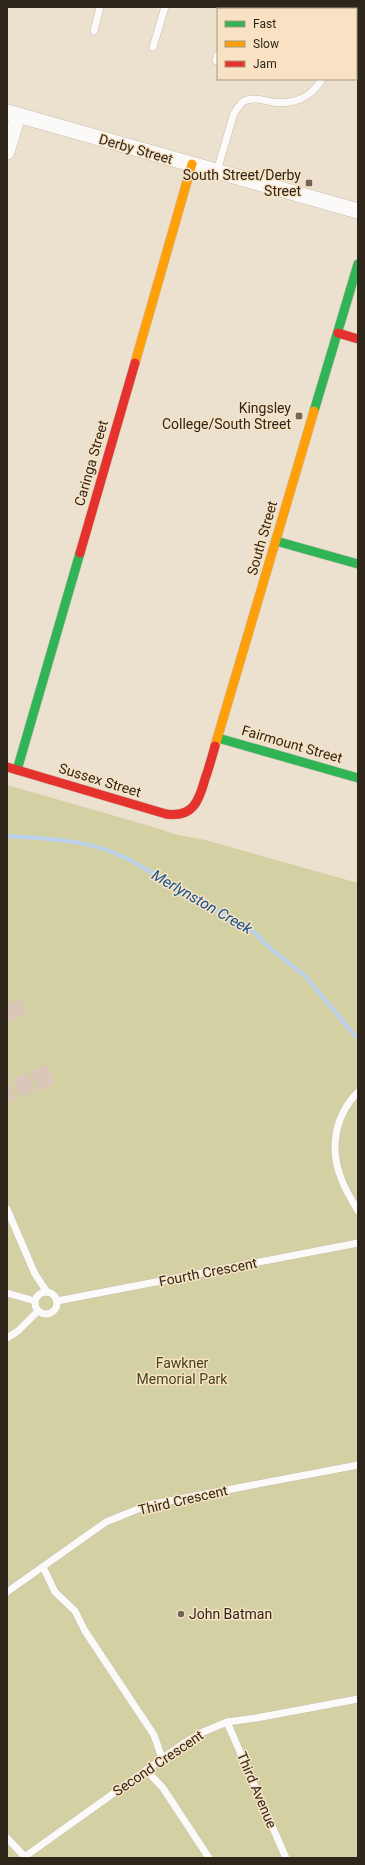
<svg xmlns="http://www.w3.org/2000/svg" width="365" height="1865" font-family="Roboto,sans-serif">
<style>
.green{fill:#d3d1a3}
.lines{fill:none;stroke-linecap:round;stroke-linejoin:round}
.stream{stroke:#bcd2ec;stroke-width:4}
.building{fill:#dbc7ba}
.lane-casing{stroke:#c8bfb2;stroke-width:8}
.street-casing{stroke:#c8bfb2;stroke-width:16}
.fast-casing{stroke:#c8bfb2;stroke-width:10}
.slow-casing{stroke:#c8bfb2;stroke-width:10}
.jam-casing{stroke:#c8bfb2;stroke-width:10}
.lane{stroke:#fcfaf8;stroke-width:7}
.street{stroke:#fcfaf8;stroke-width:15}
.fast{stroke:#30b455;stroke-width:9}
.slow{stroke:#ff9f0a;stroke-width:9}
.jam{stroke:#e5322d;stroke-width:9}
.poi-dot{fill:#706759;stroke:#f8e2c3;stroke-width:1.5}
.labels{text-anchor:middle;stroke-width:3;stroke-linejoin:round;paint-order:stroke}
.street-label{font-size:14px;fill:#2e261a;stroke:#f8e2c3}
.poi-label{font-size:14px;fill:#2e261a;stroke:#f8e2c3;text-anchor:end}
.park-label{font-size:14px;fill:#42441b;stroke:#f8e2c3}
.water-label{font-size:15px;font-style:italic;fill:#0d508f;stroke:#f8e2c3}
</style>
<rect width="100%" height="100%" fill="#ece0cf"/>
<polygon class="green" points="7,785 157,828 174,834 205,840 358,883 358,1858 7,1858"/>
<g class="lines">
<path class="stream" d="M7,836C51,839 90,839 130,860L254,932L271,949L305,976L358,1039"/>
</g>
<g class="building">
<polygon points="21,999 27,1014 10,1021 7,1015 7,1005"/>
<polygon points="47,1065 55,1084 39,1091 31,1072"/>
<polygon points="28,1072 36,1091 20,1097 13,1079"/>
<polygon points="9,1083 16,1099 7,1103 7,1084"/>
</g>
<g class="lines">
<defs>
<g id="lane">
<polyline points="231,9 232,7"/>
<polyline points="341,9 342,7"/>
<polyline points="94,31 100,7"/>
<polyline points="153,47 165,7"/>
<polyline points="216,61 218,54"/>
<path d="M217,171L234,113C237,109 240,104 244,101C253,97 263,100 272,102C293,105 311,98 322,79"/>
<path d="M358,1092C335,1115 329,1148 341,1178C345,1190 352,1200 358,1211"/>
<polyline points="7,1209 35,1274 47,1292"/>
<circle cx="46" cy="1303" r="11"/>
<polyline points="7,1293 35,1301"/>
<polyline points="57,1301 358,1243"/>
<polyline points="7,1338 18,1331 38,1311"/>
<polyline points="43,1567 55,1592 75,1611 85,1631 154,1735 162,1758"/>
<polyline points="7,1592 106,1522 148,1505 358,1465"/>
<polyline points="227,1722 286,1858"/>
<polyline points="146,1770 163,1788 209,1858"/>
<polyline points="7,1838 26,1858"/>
<polyline points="23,1858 184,1743 203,1732 227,1722 256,1718 358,1699"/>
</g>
<g id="street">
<polyline points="7,112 358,211"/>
<polyline points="7,152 18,115"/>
</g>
<g id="fast">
<polyline points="314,411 358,264"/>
<polyline points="276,541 358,564"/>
<polyline points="218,738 358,778"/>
<polyline points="17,770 80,553"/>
</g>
<g id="slow">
<polyline points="135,363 192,164"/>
<polyline points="215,746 314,411"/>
</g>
<g id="jam">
<polyline points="338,333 358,339"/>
<polyline points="80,553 135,363"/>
<path d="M7,767L166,814C193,818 199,801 205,779C209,768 212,757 215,746"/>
</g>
</defs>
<use href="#lane" class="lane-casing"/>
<use href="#street" class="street-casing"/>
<use href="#fast" class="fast-casing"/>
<use href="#slow" class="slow-casing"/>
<use href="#jam" class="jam-casing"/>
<use href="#lane" class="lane"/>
<use href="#street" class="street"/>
<use href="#fast" class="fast"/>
<use href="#slow" class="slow"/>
<use href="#jam" class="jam"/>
</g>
<g class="poi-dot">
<rect x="305" y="179" width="8" height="8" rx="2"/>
<rect x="295" y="412" width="8" height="8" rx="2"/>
<circle cx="181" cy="1614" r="4"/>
</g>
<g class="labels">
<g class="street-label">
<text transform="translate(136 149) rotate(16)" y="5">Derby Street</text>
<text transform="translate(91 463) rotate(-74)" y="5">Caringa Street</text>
<text transform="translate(262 538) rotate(-74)" y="5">South Street</text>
<text transform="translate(292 744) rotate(16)" y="5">Fairmount Street</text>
<text transform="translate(100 780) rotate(17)" y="5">Sussex Street</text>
<text transform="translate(208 1272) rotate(-11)" y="5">Fourth Crescent</text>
<text transform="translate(183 1500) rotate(-13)" y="5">Third Crescent</text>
<text transform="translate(158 1763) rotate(-34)" y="5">Second Crescent</text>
<text transform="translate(257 1790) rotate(67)" y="5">Third Avenue</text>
</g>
<g class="poi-label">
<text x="301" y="180">South Street/Derby<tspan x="301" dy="16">Street</tspan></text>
<text x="291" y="413">Kingsley<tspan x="291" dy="16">College/South Street</tspan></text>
<text x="189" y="1619" text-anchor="start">John Batman</text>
</g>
<g class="park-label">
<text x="182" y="1368">Fawkner<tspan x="182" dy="16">Memorial Park</tspan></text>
</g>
<g class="water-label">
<text transform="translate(202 902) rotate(30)" y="5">Merlynston Creek</text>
</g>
</g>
<rect width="365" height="1865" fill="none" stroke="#2e261a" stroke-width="16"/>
<rect x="217" y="8" width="140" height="72" fill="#f8e2c3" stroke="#a7977f"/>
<rect x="225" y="21" width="20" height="6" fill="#30b455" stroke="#a7977f"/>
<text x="253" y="28" font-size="12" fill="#2e261a">Fast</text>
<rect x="225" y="41" width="20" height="6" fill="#ff9f0a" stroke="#a7977f"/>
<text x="253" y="48" font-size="12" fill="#2e261a">Slow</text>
<rect x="225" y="61" width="20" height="6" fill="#e5322d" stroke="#a7977f"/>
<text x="253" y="68" font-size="12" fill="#2e261a">Jam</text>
</svg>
